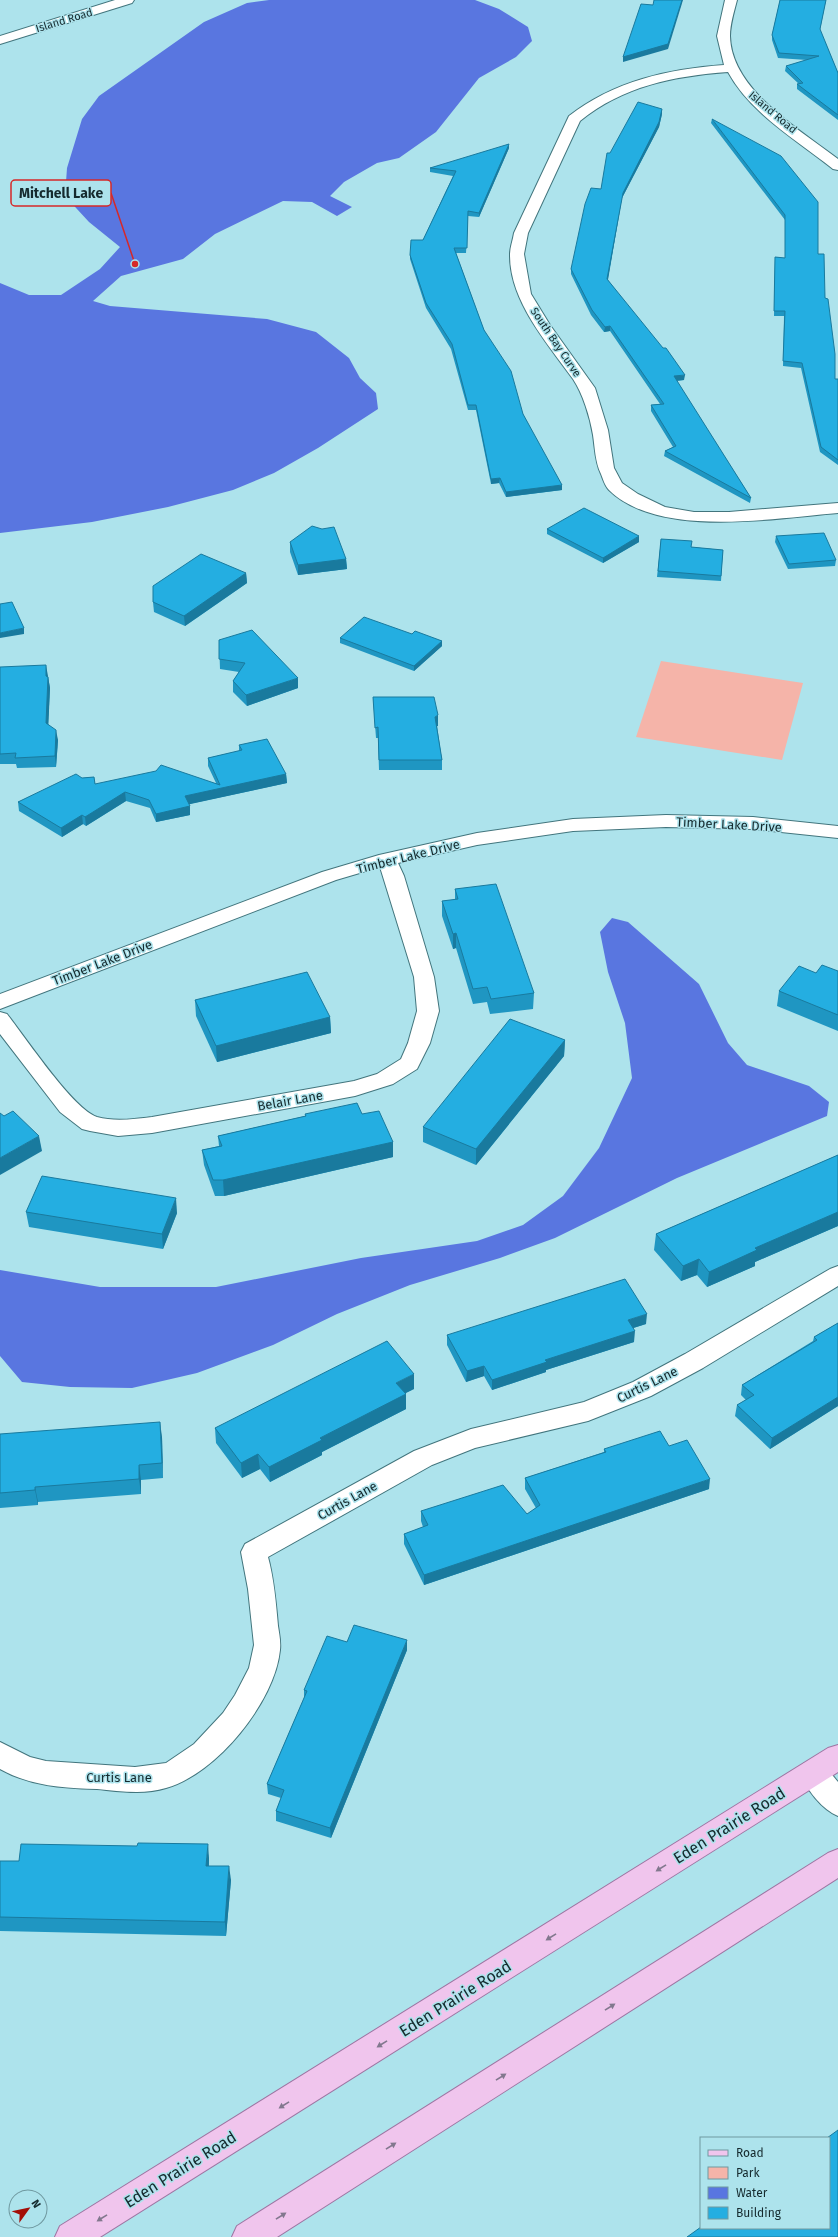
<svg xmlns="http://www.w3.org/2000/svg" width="838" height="2237" font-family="'Fira Sans',sans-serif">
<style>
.green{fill:#f5b4a9}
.water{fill:#5976e0}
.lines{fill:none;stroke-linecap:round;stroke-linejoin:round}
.minor-casing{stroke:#42757d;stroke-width:2}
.major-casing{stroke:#9d75a2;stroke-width:2}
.minor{fill:#fff;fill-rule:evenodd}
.major{fill:#f0c5ed;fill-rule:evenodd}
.wall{fill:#1f96c2}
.shaded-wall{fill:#197a9e}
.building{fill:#24aee1;stroke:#197a9e}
.oneway{fill:#82788e}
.labels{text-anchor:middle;stroke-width:3;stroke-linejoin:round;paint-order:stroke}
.far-street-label{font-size:11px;fill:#152a2e;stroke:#ade3ec}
.street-label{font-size:13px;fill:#152a2e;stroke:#ade3ec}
.near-street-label{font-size:16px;fill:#152a2e;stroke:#ade3ec}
.leader{fill:none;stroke:#d62828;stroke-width:1.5}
.callout-dot{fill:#d62828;stroke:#ade3ec;stroke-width:1.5}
.callout{fill:#ade3ec;stroke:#d62828;stroke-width:1.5}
.callout-label{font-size:14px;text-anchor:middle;font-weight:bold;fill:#152a2e}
</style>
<rect width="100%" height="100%" fill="#ade3ec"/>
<polygon class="green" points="661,661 803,683 782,760 636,737"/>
<g class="water">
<polygon points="269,0 475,0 499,9 528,27 532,41 516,57 479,78 436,132 399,158 377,163 344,182 330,196 352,207 337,216 312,202 283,201 215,234 183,259 121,276 93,301 110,306 267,319 316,332 349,358 360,378 376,393 378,409 318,448 274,473 233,490 168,507 92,522 0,533 0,283 29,295 61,295 100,269 120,247 89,222 65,196 67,168 82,119 99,96 204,22 247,3"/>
<polygon points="612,918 628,922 699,984 728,1043 747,1065 809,1086 829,1102 827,1116 677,1178 555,1238 500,1258 410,1285 337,1314 273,1345 197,1373 132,1388 70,1387 22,1382 0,1356 0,1270 100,1287 216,1287 361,1258 477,1241 523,1225 563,1196 599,1148 632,1078 625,1023 608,972 600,932"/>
</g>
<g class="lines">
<defs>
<g id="minor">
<polygon points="115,0 134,0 132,3 0,44 0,36"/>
<path d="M725,0H737C734,12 730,24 730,36C731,90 800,130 838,159V170L833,169C797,140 751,114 728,72C674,76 623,86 580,121L528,233L524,254L531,294L550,325L595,388L608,430L614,468L622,483L638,494L665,507L694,512H729L838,503V513C774,518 659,539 609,490C605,486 603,479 601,474C595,462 595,448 593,435C590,417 583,394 573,379C547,343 509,300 510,254C510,247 513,240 514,233L569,116C614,81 668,69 724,65L717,36Z"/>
<path d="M666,815L753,817L838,826V838L753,829L666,827L573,831L477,845L398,863L404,876L434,977L439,1011L430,1043L417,1069L393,1084L355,1096L152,1133L118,1136L90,1131L82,1129L60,1112L0,1034V1012L7,1014C25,1037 73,1109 97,1117C115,1122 134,1119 152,1117L354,1081L377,1074L401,1059L408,1043L417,1011L414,977L380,867L336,880L0,1009V994L322,872L379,855L477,833L573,819Z"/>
<path d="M838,1266V1286L703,1368L651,1396L588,1421L475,1448L432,1465L268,1557C274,1579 276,1602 278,1626C279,1633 281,1641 280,1650C275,1702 216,1774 166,1788C144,1795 119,1791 97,1789C63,1788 30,1786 0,1769V1742L30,1757L46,1761L135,1767L166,1763L194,1744L223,1713L235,1695L249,1668L254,1645L248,1589L241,1552L245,1544L414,1451L471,1429L584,1402L633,1382L685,1354L830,1269Z"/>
<path d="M813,1761L823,1764L838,1782V1816C821,1809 807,1789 799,1773L803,1764Z"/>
</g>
<g id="major">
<polygon points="838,1745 838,1772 100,2237 55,2237 60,2226 828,1748"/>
<polygon points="838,1849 838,1878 277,2237 232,2237 237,2226 828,1853"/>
</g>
</defs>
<use href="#minor" class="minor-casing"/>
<use href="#major" class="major-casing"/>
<use href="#minor" class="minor"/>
<use href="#major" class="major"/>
</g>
<g class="wall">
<polygon points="780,0 826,0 820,30 838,73 838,120 797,89 797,84 799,84 785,71 786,66 807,60 778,58 772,40 772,35"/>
<polygon points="662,114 659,127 622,198 608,280 684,380 676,381 751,498 750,503 664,456 665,451 673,447 651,411 651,405 660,404 610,331 604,332 591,315 571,274 571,269 601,189"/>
<polygon points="712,119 818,254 825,298 835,379 838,379 838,465 820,452 801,368 783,366 784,316 774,316 775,257 785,258 785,220 711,123"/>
<polygon points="509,148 479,217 468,216 466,253 456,253 484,330 523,414 562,490 506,497 499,483 491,484 476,410 468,410 451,349 426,308 410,259 410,255 423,240 453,176 430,172 430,168"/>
<polygon points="547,529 639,542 603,563 547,534"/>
<polygon points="776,536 836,560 835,566 788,569 775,542"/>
<polygon points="661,539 691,547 723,550 721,581 657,577"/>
<polygon points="290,542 346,559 347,569 298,575 290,552"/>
<polygon points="246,573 247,583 185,626 154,612 153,602"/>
<polygon points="412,634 442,641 442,646 414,671 340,643 340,638"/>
<polygon points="219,640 298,688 247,706 233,692 233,681 239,672 220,669"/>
<polygon points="0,667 48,676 50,688 48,724 58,740 56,767 17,768 16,764 0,764"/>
<polygon points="373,697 438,726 437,726 442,760 442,770 379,770 378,738 376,738"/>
<polygon points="239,745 286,774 287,783 189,804 190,815 156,822 150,808 126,801 86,826 83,824 62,837 19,811 18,802 82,778 94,777 95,784 216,783 208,766 208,758 239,751"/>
<polygon points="455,889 534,993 533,1009 490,1014 487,1002 473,1004 456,948 453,949 442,916 442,901 455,900"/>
<polygon points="838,971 838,1031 777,1006 779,991 816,973"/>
<polygon points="195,1000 330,1017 331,1033 217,1062 196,1016"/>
<polygon points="565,1040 564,1056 476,1165 423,1142 423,1127"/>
<polygon points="305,1114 362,1114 393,1142 393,1157 224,1196 215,1196 204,1165 202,1150 219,1146 218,1136 305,1116"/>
<polygon points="838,1155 838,1226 755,1262 755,1266 707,1287 697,1275 681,1281 654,1250 656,1234"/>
<polygon points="26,1212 177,1213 163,1249 29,1227"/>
<polygon points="838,1323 838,1406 770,1449 735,1416 737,1405 746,1400 741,1395 742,1385 813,1341 814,1337"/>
<polygon points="646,1324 633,1328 634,1342 546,1370 546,1372 492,1390 484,1376 466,1382 447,1345 447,1335"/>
<polygon points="414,1389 405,1393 406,1409 322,1452 322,1455 270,1482 260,1469 242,1478 216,1443 215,1428"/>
<polygon points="0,1434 162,1437 163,1478 141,1480 141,1494 38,1502 38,1505 0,1508"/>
<polygon points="669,1446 709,1489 424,1585 404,1544 404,1534 423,1527 421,1521 421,1511 527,1514 536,1508 525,1489 525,1478 604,1452 604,1449"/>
<polygon points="347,1642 407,1650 331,1838 276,1821 276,1811 281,1798 268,1794 267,1784 304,1698 304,1690"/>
<polygon points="209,1858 209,1866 231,1880 226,1936 0,1931 0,1861 19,1861"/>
</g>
<g class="shaded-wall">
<polygon points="682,0 683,0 668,49 623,62 623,57"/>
<polygon points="662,109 662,114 659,127 622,198 607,284 607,279 623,193"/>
<polygon points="509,144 509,148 479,217 479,213"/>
<polygon points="610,326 610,331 604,332 605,327"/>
<polygon points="685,375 684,380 673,381 674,376"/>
<polygon points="500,478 499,483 491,484 491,479"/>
<polygon points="562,485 562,490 506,497 506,492"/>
<polygon points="639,536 639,542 603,563 603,558"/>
<polygon points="346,559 347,569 298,575 298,565"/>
<polygon points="246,573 247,583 185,626 184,616"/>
<polygon points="24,628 24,634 0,638 0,633"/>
<polygon points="442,641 442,646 414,671 414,666"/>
<polygon points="46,665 48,676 47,687 46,676"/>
<polygon points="48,677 50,688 48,733 46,723"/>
<polygon points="298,678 298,688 247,706 246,695"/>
<polygon points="438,715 438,726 435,727 435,717"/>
<polygon points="56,730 58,740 56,767 55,756"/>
<polygon points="286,774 287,783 186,805 185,796"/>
<polygon points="125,792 126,801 86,826 85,817"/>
<polygon points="190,806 190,815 156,822 156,814"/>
<polygon points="82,815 83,824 62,837 61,828"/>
<polygon points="456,933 456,948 453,949 453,934"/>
<polygon points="330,1017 331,1033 217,1062 216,1046"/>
<polygon points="565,1040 564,1056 476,1165 476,1149"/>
<polygon points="39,1136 42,1151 0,1175 0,1158"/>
<polygon points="393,1142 393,1157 224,1196 223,1180"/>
<polygon points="176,1198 177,1213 163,1249 162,1234"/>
<polygon points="838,1212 838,1226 755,1262 755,1266 707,1287 709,1272 755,1248"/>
<polygon points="699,1259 697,1275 681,1281 683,1266"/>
<polygon points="647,1314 646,1324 627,1330 628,1320"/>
<polygon points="635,1331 634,1342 546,1370 546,1372 492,1390 492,1380 545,1360"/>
<polygon points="484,1366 484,1376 466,1382 467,1371"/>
<polygon points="414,1374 414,1389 396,1398 396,1383"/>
<polygon points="406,1394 406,1409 322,1452 322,1455 270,1482 269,1467 320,1438"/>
<polygon points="838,1397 838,1406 770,1449 772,1438"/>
<polygon points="160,1422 162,1437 163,1478 162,1463"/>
<polygon points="258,1454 260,1469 242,1478 241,1463"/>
<polygon points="139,1465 141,1480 141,1494 139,1479"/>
<polygon points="710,1479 709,1489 424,1585 424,1575"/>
<polygon points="35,1487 38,1502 38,1505 35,1490"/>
<polygon points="407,1640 407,1650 331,1838 330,1828"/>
<polygon points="208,1844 209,1858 208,1880 206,1866"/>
<polygon points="229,1866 231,1880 226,1936 225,1922"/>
</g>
<g class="building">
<polygon points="654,0 682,0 668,44 623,57 641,4 653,5"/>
<polygon points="780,0 826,0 820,29 838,73 838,115 797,84 803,83 786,66 819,56 779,53 772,35"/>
<polygon points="638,102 662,109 659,122 623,193 607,279 663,348 666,348 685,375 674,376 751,498 665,451 676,446 651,405 664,404 610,326 605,327 592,310 571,269 585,204 591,188 601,189 607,153 610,153"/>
<polygon points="712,119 781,156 818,202 818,254 824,254 825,298 828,299 835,354 835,379 838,379 838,460 821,447 802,363 783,361 785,311 774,311 775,257 785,258 785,215"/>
<polygon points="509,144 479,213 468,211 467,248 454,248 484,330 511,371 523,414 562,485 506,492 500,478 491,479 476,405 468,405 452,344 426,303 410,255 411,240 423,240 456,171 430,168"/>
<polygon points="584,508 639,536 603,558 547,529"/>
<polygon points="312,526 322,529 334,527 346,559 298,565 290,542"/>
<polygon points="824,533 836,560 789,564 776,536"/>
<polygon points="661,539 692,541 691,547 723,550 721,576 658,571"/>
<polygon points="201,554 246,573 184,616 153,602 153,586"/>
<polygon points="12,602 24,628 0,633 0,604"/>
<polygon points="364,617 412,634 415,631 442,641 414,666 340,638"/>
<polygon points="252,630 298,678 246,695 233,681 245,663 219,659 219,640"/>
<polygon points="46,665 46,676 48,677 46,723 56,730 55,756 15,758 16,753 0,754 0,667"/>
<polygon points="373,697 434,697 438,715 435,717 442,760 379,760 378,727 375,728"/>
<polygon points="267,739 286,774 185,796 190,806 156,814 149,800 125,792 85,817 82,815 61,828 18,802 76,774 82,778 94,777 95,784 156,771 161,765 220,785 208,758 242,750 239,745"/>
<polygon points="496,884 534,993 491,999 487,987 473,989 456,933 453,934 442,901 458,899 455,889"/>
<polygon points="822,965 838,971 838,1015 779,991 799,966 816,973"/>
<polygon points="307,972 330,1017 216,1046 195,1000"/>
<polygon points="510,1019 565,1040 476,1149 423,1127"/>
<polygon points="357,1103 362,1114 379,1111 393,1142 223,1180 213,1180 202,1150 222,1146 218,1136 306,1116 305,1114"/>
<polygon points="13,1111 39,1136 0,1158 0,1113 4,1116"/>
<polygon points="838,1155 838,1212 755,1248 757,1250 709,1272 699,1259 683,1266 656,1234"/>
<polygon points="42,1176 176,1198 162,1234 26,1212"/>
<polygon points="625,1279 647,1314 628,1320 635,1331 545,1360 547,1362 492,1380 484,1366 467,1371 447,1335"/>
<polygon points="838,1323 838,1397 772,1438 737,1405 754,1395 742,1385 817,1340 814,1337"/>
<polygon points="387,1341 414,1374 396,1383 406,1394 320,1438 322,1440 269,1467 258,1454 241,1463 215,1428"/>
<polygon points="160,1422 162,1463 139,1465 139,1479 35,1487 35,1490 0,1493 0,1434"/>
<polygon points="660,1431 669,1446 687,1440 710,1479 424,1575 404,1534 428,1525 421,1511 503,1485 527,1514 540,1505 525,1478 606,1452 604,1449"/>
<polygon points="354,1625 407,1640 330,1828 276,1811 284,1790 267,1784 307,1691 304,1690 327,1636 347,1642"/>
<polygon points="138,1843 208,1844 206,1866 229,1866 225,1922 0,1917 0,1861 19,1861 21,1844 137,1846"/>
<polygon points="838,2130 838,2237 687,2237 701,2227 701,2228 829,2228 829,2138 827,2138"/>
</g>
<defs><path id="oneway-solid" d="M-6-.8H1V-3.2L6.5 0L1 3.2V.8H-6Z"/></defs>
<g class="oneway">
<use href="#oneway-solid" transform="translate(661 1868) rotate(148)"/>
<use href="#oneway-solid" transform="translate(551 1937) rotate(148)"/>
<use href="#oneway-solid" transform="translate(610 2007) rotate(-32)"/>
<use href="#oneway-solid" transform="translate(382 2044) rotate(148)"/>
<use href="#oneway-solid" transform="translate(501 2077) rotate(-32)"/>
<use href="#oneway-solid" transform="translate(284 2105) rotate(148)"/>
<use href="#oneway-solid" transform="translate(391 2146) rotate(-32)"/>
<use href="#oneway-solid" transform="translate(281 2216) rotate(-32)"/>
<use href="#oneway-solid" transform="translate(102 2218) rotate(148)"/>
</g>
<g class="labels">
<g class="far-street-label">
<text transform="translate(64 20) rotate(-17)" y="4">Island Road</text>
<text transform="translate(773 112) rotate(40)" y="4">Island Road</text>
<text transform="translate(556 342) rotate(56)" y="4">South Bay Curve</text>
</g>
<g class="street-label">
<text transform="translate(729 824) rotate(3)" y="5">Timber Lake Drive</text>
<text transform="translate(408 856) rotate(-14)" y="5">Timber Lake Drive</text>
<text transform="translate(102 962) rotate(-21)" y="5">Timber Lake Drive</text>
<text transform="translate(290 1100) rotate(-10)" y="5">Belair Lane</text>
<text transform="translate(647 1384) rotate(-26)" y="5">Curtis Lane</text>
<text transform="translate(347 1500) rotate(-29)" y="5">Curtis Lane</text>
<text x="119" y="1782">Curtis Lane</text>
</g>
<g class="near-street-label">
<text transform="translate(729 1825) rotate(-32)" y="6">Eden Prairie Road</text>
<text transform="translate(455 1998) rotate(-32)" y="6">Eden Prairie Road</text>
<text transform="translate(180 2169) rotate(-32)" y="6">Eden Prairie Road</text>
</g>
</g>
<path class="leader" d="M135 264L111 193"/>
<circle class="callout-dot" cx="135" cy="264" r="4"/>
<rect class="callout" x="11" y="180" width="100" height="26" rx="4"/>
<g class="callout-label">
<text x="61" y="198">Mitchell Lake</text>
</g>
<rect x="700" y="2137" width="130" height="92" fill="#ade3ec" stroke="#7099a0"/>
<rect x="708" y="2150" width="20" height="6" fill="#f0c5ed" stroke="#7099a0"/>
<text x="736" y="2157" font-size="12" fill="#152a2e">Road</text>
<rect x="708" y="2167" width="20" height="12" fill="#f5b4a9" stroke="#7099a0"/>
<text x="736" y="2177" font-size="12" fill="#152a2e">Park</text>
<rect x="708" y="2187" width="20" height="12" fill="#5976e0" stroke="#7099a0"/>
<text x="736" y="2197" font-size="12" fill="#152a2e">Water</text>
<rect x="708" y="2207" width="20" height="12" fill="#24aee1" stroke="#7099a0"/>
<text x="736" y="2217" font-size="12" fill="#152a2e">Building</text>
<g transform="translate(28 2209) rotate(57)"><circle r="19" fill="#ade3ec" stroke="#7099a0"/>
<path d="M0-3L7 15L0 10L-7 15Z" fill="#a40e07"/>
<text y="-6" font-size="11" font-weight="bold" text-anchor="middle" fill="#152a2e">N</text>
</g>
</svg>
